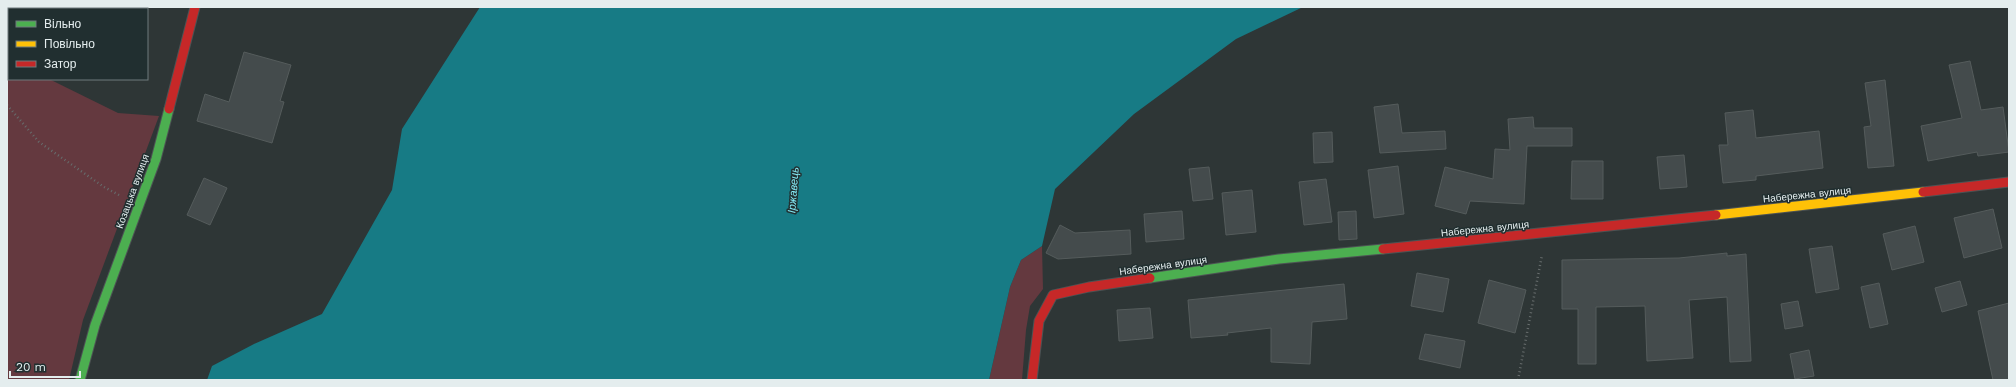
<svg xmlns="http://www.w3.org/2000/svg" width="2016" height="387" font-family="'Work Sans',sans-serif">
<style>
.green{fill:#64393f}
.water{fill:#177b85}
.building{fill:#444b4c;stroke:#555c5c}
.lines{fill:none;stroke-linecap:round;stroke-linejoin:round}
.lane-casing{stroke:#4d5354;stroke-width:15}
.fast-casing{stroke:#4d5354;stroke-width:11}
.slow-casing{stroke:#4d5354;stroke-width:11}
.jam-casing{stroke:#4d5354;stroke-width:11}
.path{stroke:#676d6d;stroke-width:2.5;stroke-dasharray:1 3;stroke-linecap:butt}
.lane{stroke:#6a7171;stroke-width:13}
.fast{stroke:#4caf50;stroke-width:9}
.slow{stroke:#ffc107;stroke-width:9}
.jam{stroke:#c62828;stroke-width:9}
.labels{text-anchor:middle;stroke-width:3;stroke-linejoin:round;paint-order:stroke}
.street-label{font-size:10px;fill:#e4edee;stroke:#212f30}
.water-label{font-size:11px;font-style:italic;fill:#86ecf8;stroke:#212f30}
</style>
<rect width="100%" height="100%" fill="#2e3636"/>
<g class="green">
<polygon points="7,59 9,60 9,79 49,79 118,113 159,116 83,320 69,380 7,380"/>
<polygon points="1042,246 1043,289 1030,306 1026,330 1022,380 989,380 1010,287 1021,260"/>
</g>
<polygon class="water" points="480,7 1303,7 1236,39 1134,114 1055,189 1042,246 1021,260 1010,287 989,380 207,380 212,366 254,344 322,314 392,190 402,129"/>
<g class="building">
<polygon points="244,52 291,65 280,101 284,102 272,143 197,121 205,94 229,102"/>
<polygon points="1970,61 1981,110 2003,107 2009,152 1978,156 1977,152 1928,161 1921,126 1962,118 1949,65"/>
<polygon points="1885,80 1894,166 1868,168 1864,127 1871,126 1865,83"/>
<polygon points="1398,104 1402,133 1445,131 1446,149 1380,153 1374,107"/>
<polygon points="1753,110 1756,138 1819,131 1823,168 1756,176 1756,180 1723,183 1719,145 1728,145 1725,113"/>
<polygon points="1533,117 1534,128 1572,128 1572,146 1527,146 1524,204 1470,201 1466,214 1435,206 1445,167 1493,179 1495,149 1510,150 1508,119"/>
<polygon points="1332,132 1333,162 1314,163 1313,133"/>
<polygon points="1684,155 1687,187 1660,189 1657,157"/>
<polygon points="1572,161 1603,161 1603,199 1571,199"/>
<polygon points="1398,166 1404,214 1374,218 1368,170"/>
<polygon points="1209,167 1213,199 1193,201 1189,169"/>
<polygon points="204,178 227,188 210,225 187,215"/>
<polygon points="1326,179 1332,222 1304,225 1299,182"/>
<polygon points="1252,190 1256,232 1226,235 1222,193"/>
<polygon points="1993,209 2002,248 1964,258 1954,218"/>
<polygon points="1182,211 1184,239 1146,242 1144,214"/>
<polygon points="1356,211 1357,239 1339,240 1338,212"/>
<polygon points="1060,225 1075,233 1130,230 1131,254 1058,259 1046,253"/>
<polygon points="1915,226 1924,262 1892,270 1883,234"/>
<polygon points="1832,246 1839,289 1816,293 1809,249"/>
<polygon points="1727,253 1727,256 1746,254 1751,361 1730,362 1727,297 1689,300 1693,358 1647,361 1645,306 1596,307 1596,364 1578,364 1578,309 1562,309 1562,260 1679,258"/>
<polygon points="1417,273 1449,279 1443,312 1411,306"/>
<polygon points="1489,280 1526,290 1515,333 1478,323"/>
<polygon points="1960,281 1967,305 1942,312 1935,288"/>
<polygon points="1879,283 1888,324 1870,328 1861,287"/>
<polygon points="1344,284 1347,319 1312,322 1310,364 1271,362 1271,328 1227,333 1228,335 1191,338 1188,300"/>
<polygon points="1798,301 1803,326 1785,329 1781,304"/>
<polygon points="2009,303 2009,380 1993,380 1978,311"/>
<polygon points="1150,308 1153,338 1119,341 1117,310"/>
<polygon points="1425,334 1465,341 1460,368 1419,359"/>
<polygon points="1809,350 1814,376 1795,379 1790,354"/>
</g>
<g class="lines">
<defs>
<polyline id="lane" points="7,13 9,9"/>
<g id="fast">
<polyline points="1150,278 1279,259 1383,249"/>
<polyline points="80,380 95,325 156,159 169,109"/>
</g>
<polyline id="slow" points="1716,215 1923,192"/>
<g id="jam">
<polyline points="169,109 195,7"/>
<polyline points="1923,192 2009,182"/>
<polyline points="1383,249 1716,215"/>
<polyline points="1032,380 1039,321 1053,295 1089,287 1150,278"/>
</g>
</defs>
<use href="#lane" class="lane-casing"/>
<use href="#fast" class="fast-casing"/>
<use href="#slow" class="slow-casing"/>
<use href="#jam" class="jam-casing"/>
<g class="path">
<polyline points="7,105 39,142 104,187 119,195"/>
<polyline points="1518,380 1542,255"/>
</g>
<use href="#lane" class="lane"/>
<use href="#fast" class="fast"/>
<use href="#slow" class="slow"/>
<use href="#jam" class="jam"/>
</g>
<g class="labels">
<g class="street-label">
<text transform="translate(132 191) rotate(-70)" y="4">Козацька вулиця</text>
<text transform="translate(1807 194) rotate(-6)" y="4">Набережна вулиця</text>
<text transform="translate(1485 228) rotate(-6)" y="4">Набережна вулиця</text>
<text transform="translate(1163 265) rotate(-8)" y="4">Набережна вулиця</text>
</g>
<g class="water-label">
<text transform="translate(793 190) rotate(-86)" y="4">Іржавець</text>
</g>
</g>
<rect width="2016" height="387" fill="none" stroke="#e4edee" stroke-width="16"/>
<rect x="8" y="8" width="140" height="72" fill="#212f30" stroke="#6f7b7c"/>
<rect x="16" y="21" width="20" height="6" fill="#4caf50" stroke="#6f7b7c"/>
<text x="44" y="28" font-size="12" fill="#e4edee">Вільно</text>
<rect x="16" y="41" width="20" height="6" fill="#ffc107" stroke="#6f7b7c"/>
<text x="44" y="48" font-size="12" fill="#e4edee">Повільно</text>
<rect x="16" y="61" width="20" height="6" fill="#c62828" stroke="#6f7b7c"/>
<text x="44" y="68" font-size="12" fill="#e4edee">Затор</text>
<path d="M10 371v6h70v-6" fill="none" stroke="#e4edee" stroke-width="2"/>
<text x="16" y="371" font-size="12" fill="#e4edee" stroke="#212f30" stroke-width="3" paint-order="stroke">20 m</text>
</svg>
